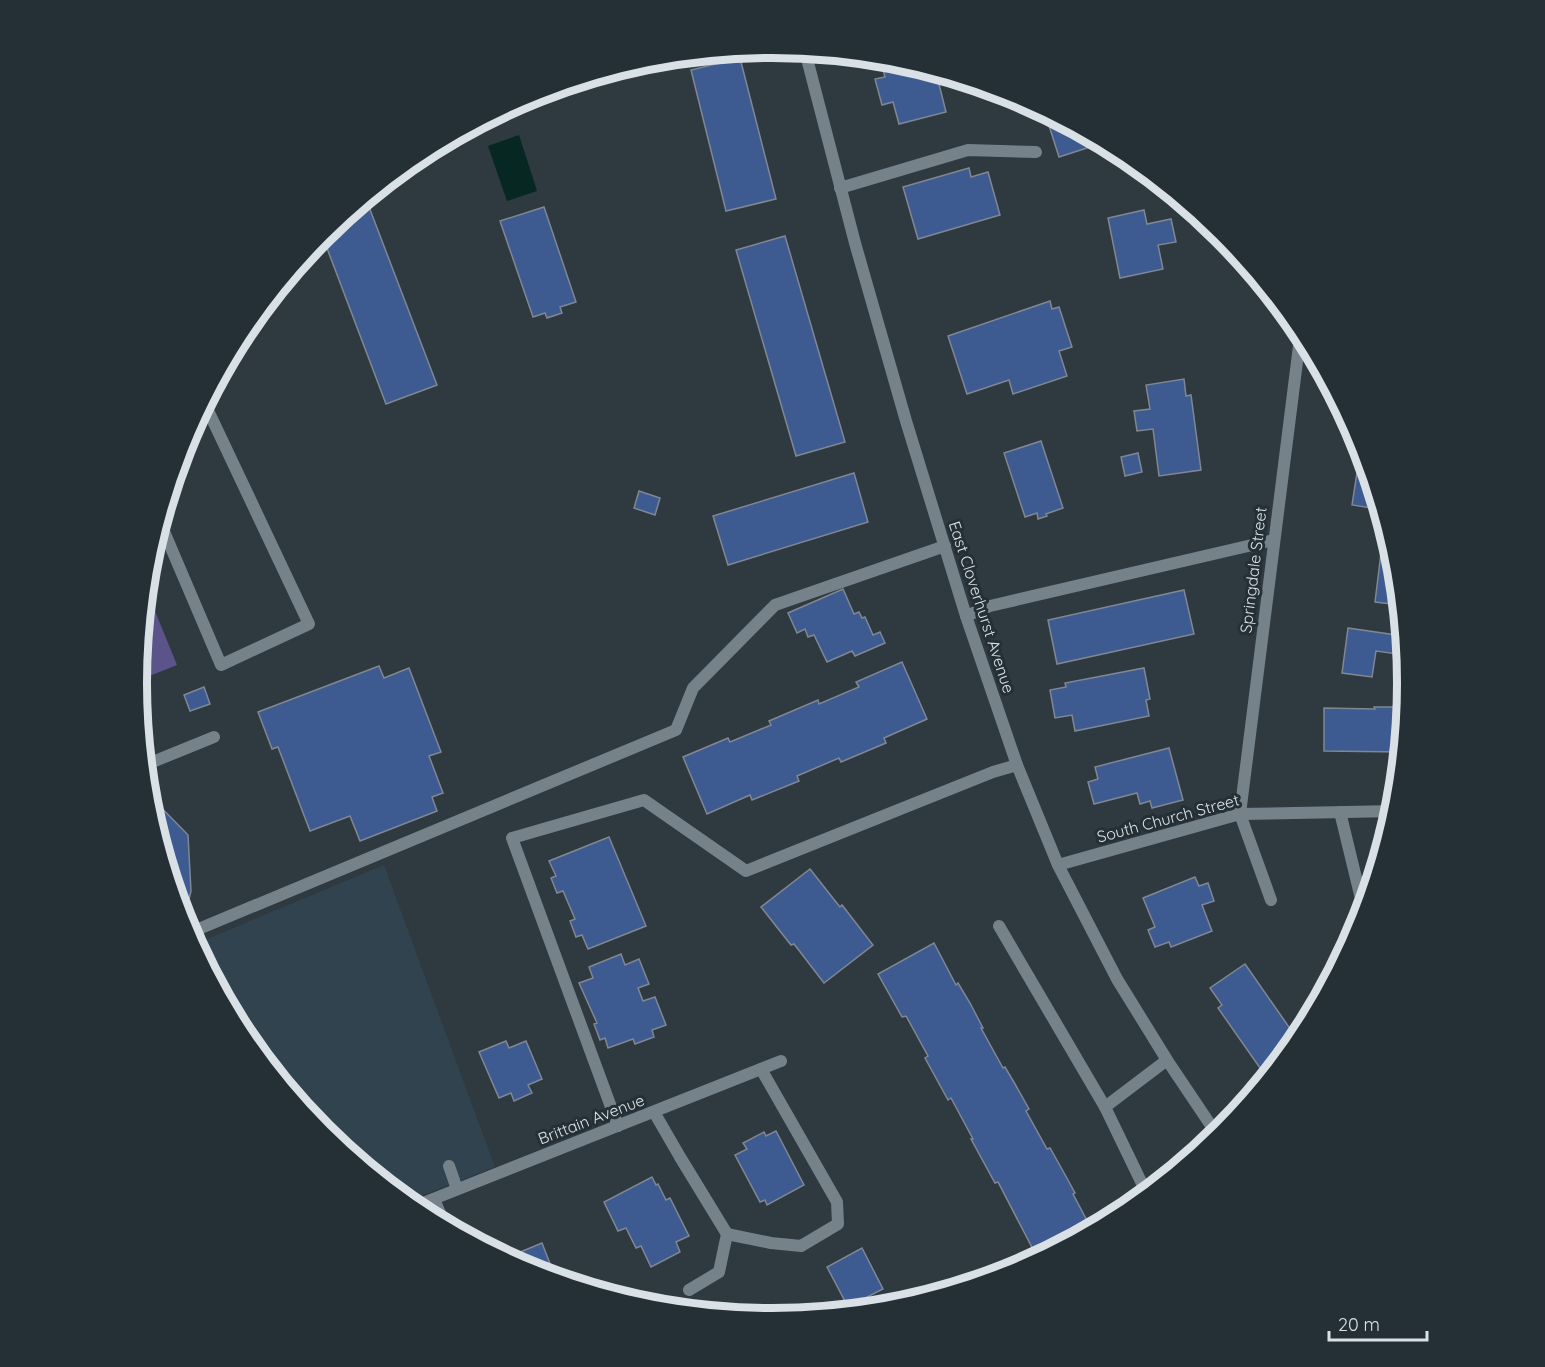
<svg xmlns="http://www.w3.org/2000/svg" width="1545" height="1367" font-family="Quicksand,sans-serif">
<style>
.built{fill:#31434e}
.green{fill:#5b548b}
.water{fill:#072722}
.building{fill:#3d5b91;stroke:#808792;stroke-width:1.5}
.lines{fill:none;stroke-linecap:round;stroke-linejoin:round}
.lane{stroke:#75828a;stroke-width:12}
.street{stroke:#75828a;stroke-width:12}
.labels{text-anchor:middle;stroke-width:6;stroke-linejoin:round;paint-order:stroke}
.street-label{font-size:16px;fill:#dae1e6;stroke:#242f36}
.rim{fill:none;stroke:#dae1e6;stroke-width:8}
</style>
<rect width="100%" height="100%" fill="#2e3940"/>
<polygon class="built" points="384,865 495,1167 407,1201 323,1133 244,1036 195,944"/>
<polygon class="green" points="146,589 177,665 137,681"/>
<polygon class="water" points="519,135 537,191 507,201 488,146"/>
<g class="building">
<polygon points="740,58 776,199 726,211 691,70"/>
<polygon points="880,59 897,60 936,72 946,112 899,124 893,102 882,105 875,79 885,77"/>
<polygon points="1045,113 1085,134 1090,147 1059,157"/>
<polygon points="969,168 971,177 988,172 1000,215 918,239 903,187"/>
<polygon points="366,199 437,385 386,404 322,235"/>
<polygon points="544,207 576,302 560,307 562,313 547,318 545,313 533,317 500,221"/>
<polygon points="1144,210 1147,224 1171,219 1176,242 1158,245 1163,269 1120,278 1108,218"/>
<polygon points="785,236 845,442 796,456 736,250"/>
<polygon points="1050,301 1052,309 1059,307 1072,347 1059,351 1067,376 1013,394 1009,380 967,394 948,336"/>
<polygon points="1184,379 1186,396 1191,395 1201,470 1159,476 1153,429 1137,431 1134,411 1150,409 1146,385"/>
<polygon points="1041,441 1063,508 1046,514 1047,516 1038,519 1037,513 1025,517 1004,453"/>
<polygon points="1138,453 1142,472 1125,476 1121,457"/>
<polygon points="1360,453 1364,453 1378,500 1377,509 1352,505"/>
<polygon points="854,473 868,522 728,565 713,516"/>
<polygon points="639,491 660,498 655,515 634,508"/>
<polygon points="1381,553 1394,555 1400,605 1375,602"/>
<polygon points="843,589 854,614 859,612 862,618 865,617 873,635 880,632 885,643 855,656 852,651 827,662 814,635 808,637 805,629 797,633 788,613"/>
<polygon points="1184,590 1194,634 1057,664 1048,620"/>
<polygon points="1348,628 1403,636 1405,655 1376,651 1372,677 1342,673"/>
<polygon points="902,662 927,719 884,738 886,743 841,762 839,758 797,776 799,781 752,800 750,795 707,814 683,757 728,738 730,742 771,725 769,721 818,700 819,704 859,687 856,682"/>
<polygon points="379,666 384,678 409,668 441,752 429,756 443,793 432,797 437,811 360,841 350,816 310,831 278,747 272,749 258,712"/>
<polygon points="1144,668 1150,699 1146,700 1149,716 1075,731 1072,715 1055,718 1050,690 1066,687 1065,683"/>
<polygon points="204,687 210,704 190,711 184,695"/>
<polygon points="1374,707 1406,707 1401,752 1324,751 1324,708 1375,709"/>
<polygon points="1169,748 1183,800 1152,808 1150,801 1140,804 1137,793 1094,804 1088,782 1098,779 1095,767"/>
<polygon points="148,794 188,835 191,891 186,912 180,910 149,807"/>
<polygon points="609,837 646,926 588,949 582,935 576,937 570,921 575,919 563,891 557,893 551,878 556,876 549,861"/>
<polygon points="810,869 836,902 840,907 842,905 873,945 824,983 794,944 791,945 761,907"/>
<polygon points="1195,877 1199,886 1208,883 1214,901 1202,905 1212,931 1171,947 1169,942 1155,947 1148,930 1155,927 1143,898"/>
<polygon points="934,943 956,985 958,983 970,1003 983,1028 981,1028 1003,1068 1005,1067 1015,1084 1029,1109 1026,1111 1047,1149 1050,1148 1063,1171 1075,1193 1073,1194 1092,1230 1038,1259 998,1182 995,1183 971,1139 973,1139 951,1098 948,1100 925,1058 928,1056 906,1016 902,1017 878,974"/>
<polygon points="621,954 625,965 639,959 649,984 638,988 643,1001 655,997 666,1025 652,1030 654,1037 635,1044 633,1039 608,1048 605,1038 600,1040 594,1024 597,1023 579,983 593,978 589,967"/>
<polygon points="1245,964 1298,1040 1267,1078 1218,1008 1222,1005 1210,988"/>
<polygon points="249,1028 263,1059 241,1031"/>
<polygon points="506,1041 509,1048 526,1041 542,1079 528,1085 532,1093 514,1101 511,1093 499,1098 479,1052"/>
<polygon points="776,1131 804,1185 767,1205 765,1200 760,1202 735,1155 747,1149 743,1143 764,1132 766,1136"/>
<polygon points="652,1177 656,1185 658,1184 666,1200 670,1198 689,1236 676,1242 680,1252 651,1267 641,1246 636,1248 626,1228 618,1231 604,1202"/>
<polygon points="542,1243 556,1279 529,1270 506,1258"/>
<polygon points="862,1248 883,1289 848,1307 827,1267"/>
</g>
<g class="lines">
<g class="lane">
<polyline points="840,188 968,150 1036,152"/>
<polyline points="160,522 221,665 309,624 205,404"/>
<polyline points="966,616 990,606 1274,540"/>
<polyline points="145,765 214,737"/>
<polyline points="1340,812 1364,911"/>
<polyline points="1240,814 1271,900"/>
<polyline points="999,926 1105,1107 1167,1060"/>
<polyline points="189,933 676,730 693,688 775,605 945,546"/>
<polyline points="1105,1107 1147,1194"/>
<polyline points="654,1112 680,1157 727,1234 719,1272 689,1290"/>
<polyline points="618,1126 512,838 644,800 746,871 993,772 1017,765"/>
<polyline points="449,1166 457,1189"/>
<polyline points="434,1199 445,1225"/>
<polyline points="727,1234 771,1243 801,1246 838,1224 837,1202 761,1069"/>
</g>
<g class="street">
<polyline points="805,51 855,243 906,421 966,616 1017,765 1058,865 1117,979 1167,1060 1218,1136"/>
<polyline points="1240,814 1301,330"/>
<polyline points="1058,865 1240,814 1395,811"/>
<polyline points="413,1207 781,1061"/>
</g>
</g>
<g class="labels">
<g class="street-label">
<text transform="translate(1253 570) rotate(-83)" y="6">Springdale Street</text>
<text transform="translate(982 607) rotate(72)" y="6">East Cloverhurst Avenue</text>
<text transform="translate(1168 818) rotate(-15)" y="6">South Church Street</text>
<text transform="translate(591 1119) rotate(-21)" y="6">Brittain Avenue</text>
</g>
</g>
<path d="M0 0H1545V1367H0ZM147 683a625 625 0 1 1 1250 0a625 625 0 1 1-1250 0Z" fill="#242f36" fill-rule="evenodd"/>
<path class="rim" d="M147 683a625 625 0 1 1 1250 0a625 625 0 1 1-1250 0Z"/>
<path d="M1329 1331v9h98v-9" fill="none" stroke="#dae1e6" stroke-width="3"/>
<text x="1338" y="1331" font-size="18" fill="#dae1e6" stroke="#242f36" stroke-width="4.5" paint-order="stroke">20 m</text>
</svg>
